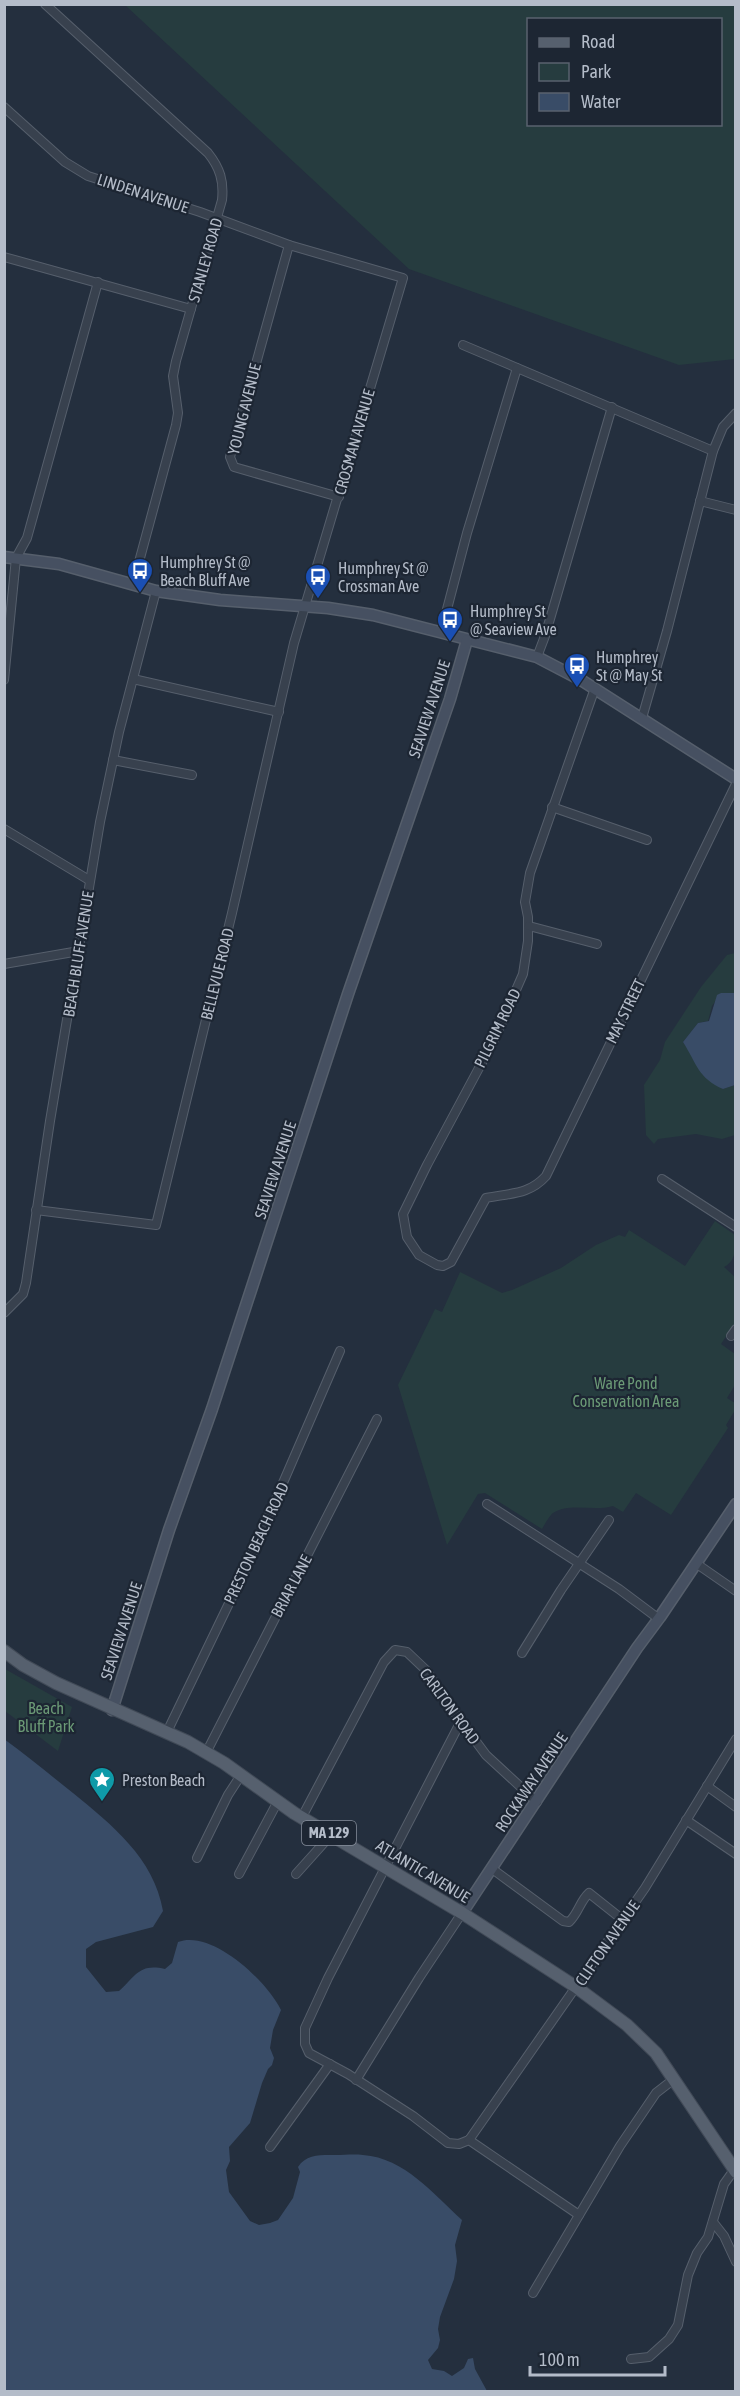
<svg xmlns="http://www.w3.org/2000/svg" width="740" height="2396" font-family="'Asap Condensed',sans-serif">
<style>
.green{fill:#263c3f;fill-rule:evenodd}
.water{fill:#394c67}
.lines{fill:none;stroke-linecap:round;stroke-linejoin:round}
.street-casing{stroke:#565f6c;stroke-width:10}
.secondary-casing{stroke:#565f6c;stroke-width:13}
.primary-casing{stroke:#414a57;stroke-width:14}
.street{stroke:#38414e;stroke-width:8}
.secondary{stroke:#465061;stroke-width:10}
.primary{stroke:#56606e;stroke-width:12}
.labels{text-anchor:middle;stroke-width:4.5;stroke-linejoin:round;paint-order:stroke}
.shield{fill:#1d2633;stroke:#878f9c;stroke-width:1.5}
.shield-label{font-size:15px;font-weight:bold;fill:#b4bcc9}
.street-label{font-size:16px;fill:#b4bcc9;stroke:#1d2633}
.poi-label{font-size:16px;fill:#b4bcc9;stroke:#1d2633;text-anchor:start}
.park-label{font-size:16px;fill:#6b9a76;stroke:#1d2633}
</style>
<rect width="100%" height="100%" fill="#242f3e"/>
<g class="green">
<path d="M125,5H735V359L679,365L409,269ZM528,20H720V124H528Z"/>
<polygon points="735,953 735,993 721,993 712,1006 708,1021 698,1023 683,1042 691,1054 723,1089 735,1085 735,1135 722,1139 696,1134 658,1139 654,1144 646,1135 644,1085 660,1060 665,1042 701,987 727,955"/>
<path d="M715,1221L735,1235C735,1248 737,1260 724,1267L735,1277V1323L721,1344L735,1354V1385L727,1398L735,1403V1410L726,1425L728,1428L671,1515L636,1493L623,1512L613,1506C594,1512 570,1502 553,1513C549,1516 545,1524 542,1529L485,1493L478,1494L447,1545L398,1385L435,1309L442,1312L460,1272L502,1293L512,1290L561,1268L596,1245L619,1235L625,1237L629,1230L685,1266Z"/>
<polygon points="5,1669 72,1707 58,1751 5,1711"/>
</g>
<g class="water">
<path d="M721,993H736L735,1085L723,1089C698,1078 697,1064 683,1042L698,1023L709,1021L717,995Z"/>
<path d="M4,1739C28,1756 50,1775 73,1793C112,1825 154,1858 163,1911L153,1927L96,1942L86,1949V1967L106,1992L119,1991C136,1976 139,1963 165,1969L172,1963L178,1942C212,1929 267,1981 281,2010L273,2030L270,2048L274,2058L272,2065L268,2069L262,2083L250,2123L229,2147L230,2161L226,2170L229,2192L250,2221L259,2225L270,2223L278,2220L293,2198L300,2172L298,2167C306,2154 321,2155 335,2155C345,2155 354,2154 363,2155C405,2158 433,2194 462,2220L455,2245L457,2261L454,2279L440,2317L438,2329L440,2340L438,2348L428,2360L432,2369L444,2371L452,2376L464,2368L468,2359L473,2358L475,2369L487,2391H5Z"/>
</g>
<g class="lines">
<defs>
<g id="street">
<path d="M45,4L208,153C220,168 224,181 222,200L176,361L173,376L178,413L176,425L133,584"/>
<polyline points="4,107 65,162 88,176 200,212 289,245 403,278 294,643 232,913 156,1225 36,1210"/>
<polyline points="289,245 230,457 234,467 339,497"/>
<polyline points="4,257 191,309"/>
<polyline points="463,345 713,451"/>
<polyline points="700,501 736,510"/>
<polyline points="441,632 467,533 517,368"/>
<polyline points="537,657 545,636 612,407"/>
<polyline points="133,679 279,712"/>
<polyline points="4,680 16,558 27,538 98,282"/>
<path d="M595,688L530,873L525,902L528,917V941L523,974L494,1040L427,1165L403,1214L407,1237L419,1255L437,1265L443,1266L451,1262L486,1198C510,1193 529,1195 546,1176L736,784"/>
<polyline points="642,718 667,631 713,451 723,427 736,413"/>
<polyline points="113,760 192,775"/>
<polyline points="552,807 647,840"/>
<polyline points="4,829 89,880"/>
<polyline points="529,926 597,944"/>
<polyline points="4,964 79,951"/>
<polyline points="662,1179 736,1227"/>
<polyline points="4,1313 23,1294 26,1283 50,1121 100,822 119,732 156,591"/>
<polyline points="731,1336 736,1329"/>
<polyline points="487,1504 619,1589 659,1619"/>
<polyline points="697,1564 736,1591"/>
<polyline points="522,1653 561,1590 609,1520"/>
<polyline points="461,1721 328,1978 305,2028 305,2044 309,2053 348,2074 413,2116 448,2143 459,2144 469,2140"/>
<polyline points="167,1732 247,1566 340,1351"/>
<polyline points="206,1753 377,1419"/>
<polyline points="707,1786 736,1807"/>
<polyline points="302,1817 384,1662 395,1650 407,1652 427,1671 446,1701 486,1755 537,1802"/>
<polyline points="686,1820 736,1854"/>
<polyline points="197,1858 228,1795 241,1775"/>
<path d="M491,1868L563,1921L569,1922C578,1914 580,1901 589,1893L623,1920"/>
<polyline points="239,1874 278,1801"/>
<polyline points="296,1874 331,1835"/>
<polyline points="356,2080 419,1978 462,1913"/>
<polyline points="469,2140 645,1888 736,1739"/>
<polyline points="469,2140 579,2215"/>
<polyline points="270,2147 330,2064"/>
<polyline points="713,2222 724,2236 736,2262"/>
<polyline points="533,2293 620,2146 656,2093 674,2079"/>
<polyline points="631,2359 649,2357 669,2339 678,2325 688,2275 697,2253 708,2237 724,2184 734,2170"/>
</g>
<g id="secondary">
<polyline points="4,557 59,564 156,591 220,600 328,608 373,615 537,657 581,680 736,779"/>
<polyline points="112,1710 169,1530 212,1409 348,994 450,699 467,640"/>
<polyline points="462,1913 637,1648 660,1617 736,1504"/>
</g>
<polyline id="primary" points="4,1651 23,1665 56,1683 188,1742 224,1763 294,1813 462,1913 576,1987 627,2025 656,2053 736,2172"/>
</defs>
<use href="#street" class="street-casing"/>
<use href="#secondary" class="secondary-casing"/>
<use href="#primary" class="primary-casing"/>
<use href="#street" class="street"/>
<use href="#secondary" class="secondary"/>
<use href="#primary" class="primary"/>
</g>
<defs>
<symbol id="bus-pin" viewBox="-11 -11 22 30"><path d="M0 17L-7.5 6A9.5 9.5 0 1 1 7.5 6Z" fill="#1a4fb4" stroke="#1d2633"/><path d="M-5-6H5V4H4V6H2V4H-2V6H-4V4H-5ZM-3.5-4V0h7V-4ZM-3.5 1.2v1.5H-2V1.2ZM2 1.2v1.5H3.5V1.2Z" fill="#fff"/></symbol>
<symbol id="sight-pin" viewBox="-11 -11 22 30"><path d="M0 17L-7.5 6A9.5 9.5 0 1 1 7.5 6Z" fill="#0f9aa8" stroke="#1d2633"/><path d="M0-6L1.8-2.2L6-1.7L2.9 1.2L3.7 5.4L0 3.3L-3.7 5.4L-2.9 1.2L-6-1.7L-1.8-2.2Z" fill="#fff"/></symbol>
</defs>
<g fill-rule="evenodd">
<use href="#bus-pin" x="125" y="556" width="30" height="40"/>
<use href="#bus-pin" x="303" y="562" width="30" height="40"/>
<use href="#bus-pin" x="435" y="605" width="30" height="40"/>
<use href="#bus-pin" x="562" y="651" width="30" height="40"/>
<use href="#sight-pin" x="87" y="1765" width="30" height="40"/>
</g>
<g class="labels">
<rect class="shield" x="302" y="1821" width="54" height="24" rx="4.5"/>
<g class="shield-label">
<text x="329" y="1838">MA 129</text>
</g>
<g class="street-label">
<text transform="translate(143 193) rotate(18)" y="6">LINDEN AVENUE</text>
<text transform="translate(205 260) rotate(-74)" y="6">STANLEY ROAD</text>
<text transform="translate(244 409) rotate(-76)" y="6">YOUNG AVENUE</text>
<text transform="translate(354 442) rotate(-74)" y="6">CROSMAN AVENUE</text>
<text transform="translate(429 709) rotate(-72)" y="6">SEAVIEW AVENUE</text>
<text transform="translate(78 954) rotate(-81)" y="6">BEACH BLUFF AVENUE</text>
<text transform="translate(217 974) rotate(-76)" y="6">BELLEVUE ROAD</text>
<text transform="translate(625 1011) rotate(-64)" y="6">MAY STREET</text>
<text transform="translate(497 1028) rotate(-64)" y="6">PILGRIM ROAD</text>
<text transform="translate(275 1170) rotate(-72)" y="6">SEAVIEW AVENUE</text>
<text transform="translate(256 1543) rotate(-65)" y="6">PRESTON BEACH ROAD</text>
<text transform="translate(291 1586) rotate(-62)" y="6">BRIAR LANE</text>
<text transform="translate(121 1631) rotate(-72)" y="6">SEAVIEW AVENUE</text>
<text transform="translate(450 1706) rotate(54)" y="6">CARLTON ROAD</text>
<text transform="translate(531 1782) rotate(-56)" y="6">ROCKAWAY AVENUE</text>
<text transform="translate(423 1871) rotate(31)" y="6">ATLANTIC AVENUE</text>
<text transform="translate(607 1943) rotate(-55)" y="6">CLIFTON AVENUE</text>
</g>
<g class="poi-label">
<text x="160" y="568">Humphrey St @<tspan x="160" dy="18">Beach Bluff Ave</tspan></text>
<text x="338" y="574">Humphrey St @<tspan x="338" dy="18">Crossman Ave</tspan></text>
<text x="470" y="617">Humphrey St<tspan x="470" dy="18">@ Seaview Ave</tspan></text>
<text x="596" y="663">Humphrey<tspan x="596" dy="18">St @ May St</tspan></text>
<text x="122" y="1786">Preston Beach</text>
</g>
<g class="park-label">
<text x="626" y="1389">Ware Pond<tspan x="626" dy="18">Conservation Area</tspan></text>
<text x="46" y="1714">Beach<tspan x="46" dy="18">Bluff Park</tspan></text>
</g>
</g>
<rect width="740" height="2396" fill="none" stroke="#b4bcc9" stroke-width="12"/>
<rect x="527" y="18" width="195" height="108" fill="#1d2633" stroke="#59626f" stroke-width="1.5"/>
<rect x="539" y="38" width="30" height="9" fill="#56606e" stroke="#59626f" stroke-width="1.5"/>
<text x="581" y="48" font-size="18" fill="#b4bcc9">Road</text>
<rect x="539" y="63" width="30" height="18" fill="#263c3f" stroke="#59626f" stroke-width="1.5"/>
<text x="581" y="78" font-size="18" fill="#b4bcc9">Park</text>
<rect x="539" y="93" width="30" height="18" fill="#394c67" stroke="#59626f" stroke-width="1.5"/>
<text x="581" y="108" font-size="18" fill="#b4bcc9">Water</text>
<path d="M530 2366v9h135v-9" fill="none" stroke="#b4bcc9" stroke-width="3"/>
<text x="539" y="2366" font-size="18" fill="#b4bcc9" stroke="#1d2633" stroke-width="4.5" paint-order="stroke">100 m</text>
</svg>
